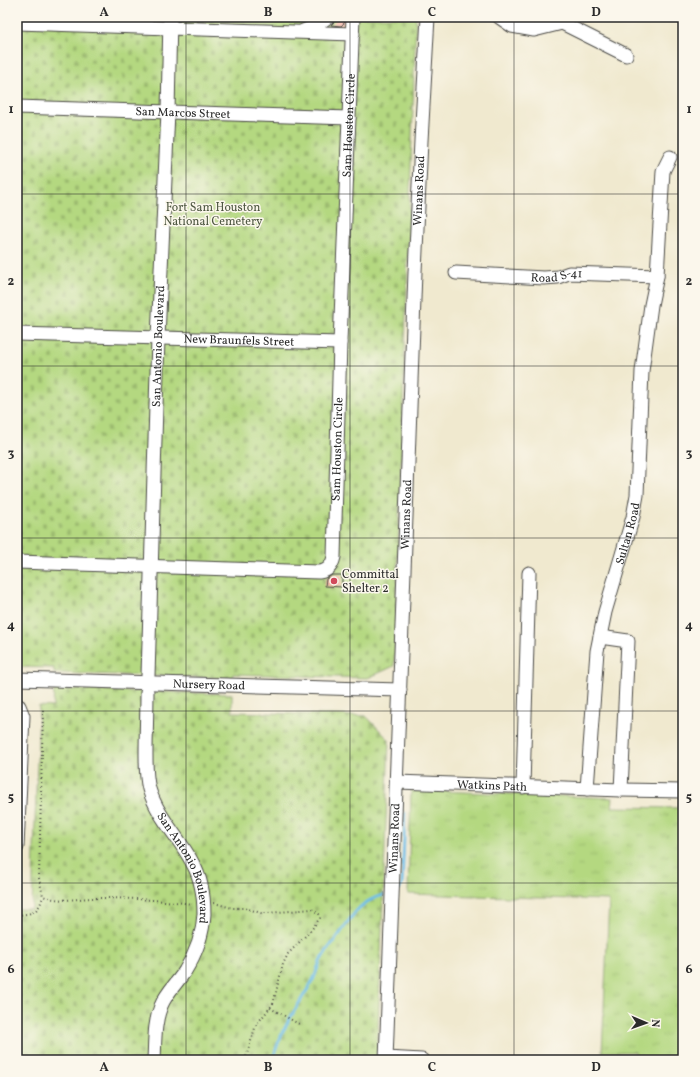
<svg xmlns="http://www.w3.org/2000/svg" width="700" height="1077" font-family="Vollkorn,serif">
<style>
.cemetery{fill:url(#cemetery-stones);stroke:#708256}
.park{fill:url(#park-tufts);stroke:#708256}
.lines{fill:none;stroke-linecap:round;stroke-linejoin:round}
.stream{stroke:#6ebee9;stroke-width:3}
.building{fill:#f4ac9e}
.minor-casing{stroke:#494844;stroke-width:15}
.path{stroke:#494844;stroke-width:2;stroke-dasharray:1 3;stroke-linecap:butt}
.minor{stroke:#fff;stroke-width:13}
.grid{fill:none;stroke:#2b2b2b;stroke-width:1;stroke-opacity:0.55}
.poi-dot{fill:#d1495b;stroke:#fbf7ec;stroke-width:1.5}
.labels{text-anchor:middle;stroke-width:3;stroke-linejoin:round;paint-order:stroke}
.street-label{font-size:12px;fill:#2b2b2b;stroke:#fbf7ec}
.park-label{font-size:12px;fill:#4d5640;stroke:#fbf7ec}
.poi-label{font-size:12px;fill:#2b2b2b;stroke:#fbf7ec;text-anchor:start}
.neatline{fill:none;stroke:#2b2b2b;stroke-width:1.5}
.grid-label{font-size:13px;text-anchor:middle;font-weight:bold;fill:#2b2b2b}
</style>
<defs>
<pattern id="cemetery-stones" width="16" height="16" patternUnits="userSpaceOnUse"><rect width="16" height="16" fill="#b4d880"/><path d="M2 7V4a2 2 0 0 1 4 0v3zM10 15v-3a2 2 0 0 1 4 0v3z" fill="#9bba6f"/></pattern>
<pattern id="park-tufts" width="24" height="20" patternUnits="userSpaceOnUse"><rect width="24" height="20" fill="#b4d880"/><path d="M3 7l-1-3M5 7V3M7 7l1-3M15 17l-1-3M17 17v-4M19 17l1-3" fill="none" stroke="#9bba6f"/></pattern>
</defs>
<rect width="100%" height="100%" fill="#fbf7ec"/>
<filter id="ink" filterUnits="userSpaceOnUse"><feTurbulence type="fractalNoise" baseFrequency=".025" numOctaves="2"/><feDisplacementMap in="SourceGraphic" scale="8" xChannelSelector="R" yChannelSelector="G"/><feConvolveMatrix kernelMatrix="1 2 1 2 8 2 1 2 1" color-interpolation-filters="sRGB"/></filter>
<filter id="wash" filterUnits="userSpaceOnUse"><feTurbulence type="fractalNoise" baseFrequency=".012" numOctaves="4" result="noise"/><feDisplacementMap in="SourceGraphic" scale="16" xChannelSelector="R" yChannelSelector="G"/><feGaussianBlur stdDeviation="0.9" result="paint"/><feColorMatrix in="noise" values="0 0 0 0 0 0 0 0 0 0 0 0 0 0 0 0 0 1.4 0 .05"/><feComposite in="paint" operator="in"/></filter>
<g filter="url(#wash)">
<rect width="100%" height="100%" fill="#f0e9cf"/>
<g class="cemetery">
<polygon points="17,17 416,17 394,666 368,678 233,674 232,678 54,673 54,668 17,667"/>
<polygon points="54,689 232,694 232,712 366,716 389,740 377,1060 17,1060 17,909 32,909 39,706 53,707"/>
</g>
<polygon class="park" points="411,790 613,798 612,807 683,808 683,1060 636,1060 635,1052 602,1052 609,900 408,894"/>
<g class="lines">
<g class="stream">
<polyline points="399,889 402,885 405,813"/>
<path d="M273,1060C280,1030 297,1007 312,982C316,975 317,968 320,962C325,951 334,942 341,932C354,913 360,902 383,895"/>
</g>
</g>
<g id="blocks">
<g class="building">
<polygon points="336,17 345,17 345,22 341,26 331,25 335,21"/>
<polygon points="332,575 342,575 342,587 325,586 326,579"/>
</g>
</g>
</g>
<g filter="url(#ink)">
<use href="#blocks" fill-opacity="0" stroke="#494844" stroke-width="1"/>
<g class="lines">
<defs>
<g id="minor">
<polyline points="499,17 512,26 534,30 562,23"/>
<polyline points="546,17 562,23 626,55"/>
<polyline points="17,23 353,34"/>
<polyline points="303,31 313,27 328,17"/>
<path id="s1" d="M17,107L349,118"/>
<path id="s2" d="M456,273L544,278L558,277L569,273L657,276"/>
<path id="s3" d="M17,334L340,343"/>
<path id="s4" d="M17,562L319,572C328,571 332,566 334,557L340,343L353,17"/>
<path id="s5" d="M148,676L158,338L168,111L170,17"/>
<path id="s6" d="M17,679L400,690"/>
<path id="s7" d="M147,692C147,713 146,734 146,755C146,766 146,778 149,789C158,818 180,838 193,864C201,878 204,898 204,914C203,934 195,955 185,971C177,983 166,993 161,1006C154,1023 155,1042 154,1060"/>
<polyline points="17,705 19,706 23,716 17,847"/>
<path id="s8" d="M397,782L621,790L628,641L600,637"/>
<polyline points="523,787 529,573"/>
<path id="s9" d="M587,789L597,651L605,612L633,517L637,495L642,371L651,305L657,276L663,171L670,157"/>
<polyline points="621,790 683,791"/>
<polyline points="386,1058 422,1060"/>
<path id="s10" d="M386,1060L415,272L421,141L428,17"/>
</g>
</defs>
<use href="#minor" class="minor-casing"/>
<g class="path">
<path d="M43,710L39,878L43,896C60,903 79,898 97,898C129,898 161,900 192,904"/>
<polyline points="214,903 232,908 245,908 261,913 268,913 312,909 319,914 320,918 312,929 288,954 283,964 273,1004 256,1025 245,1060"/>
<path d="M17,915C33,914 39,912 43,896"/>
<polyline points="270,1008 299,1024"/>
</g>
<use href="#minor" class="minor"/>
</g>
</g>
<path class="grid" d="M186,17V1060M350,17V1060M514,17V1060M17,194H683M17,366H683M17,538H683M17,711H683M17,883H683"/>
<circle class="poi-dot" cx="334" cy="581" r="4"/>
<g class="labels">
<g class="street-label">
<text dy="4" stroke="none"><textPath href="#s1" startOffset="166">San Marcos Street</textPath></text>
<text dy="4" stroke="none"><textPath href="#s4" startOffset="757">Sam Houston Circle</textPath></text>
<text dy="4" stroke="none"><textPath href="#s10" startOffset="870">Winans Road</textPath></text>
<text dy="4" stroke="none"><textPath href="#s2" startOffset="101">Road S-41</textPath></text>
<text dy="4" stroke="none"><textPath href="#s3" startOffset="222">New Braunfels Street</textPath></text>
<text dy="4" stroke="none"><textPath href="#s5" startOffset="330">San Antonio Boulevard</textPath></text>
<text dy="4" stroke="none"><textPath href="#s4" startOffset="433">Sam Houston Circle</textPath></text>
<text dy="4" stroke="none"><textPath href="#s10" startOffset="546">Winans Road</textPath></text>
<text dy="4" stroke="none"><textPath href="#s9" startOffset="260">Sultan Road</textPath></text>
<text dy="4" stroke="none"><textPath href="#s6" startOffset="192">Nursery Road</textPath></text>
<text dy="4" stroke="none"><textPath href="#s8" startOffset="95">Watkins Path</textPath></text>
<text dy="4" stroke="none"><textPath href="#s10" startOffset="222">Winans Road</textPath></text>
<text dy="4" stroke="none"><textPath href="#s7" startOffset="185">San Antonio Boulevard</textPath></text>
</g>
<g class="park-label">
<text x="213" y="211">Fort Sam Houston<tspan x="213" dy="14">National Cemetery</tspan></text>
</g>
<g class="poi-label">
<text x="342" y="578">Committal<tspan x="342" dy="14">Shelter 2</tspan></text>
</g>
</g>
<rect width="700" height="1077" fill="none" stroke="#fbf7ec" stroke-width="44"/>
<g transform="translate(646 1023) rotate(92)" stroke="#fbf7ec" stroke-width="3" paint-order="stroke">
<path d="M0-3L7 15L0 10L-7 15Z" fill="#2b2b2b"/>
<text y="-6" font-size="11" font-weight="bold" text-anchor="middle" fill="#2b2b2b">N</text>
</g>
<rect x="22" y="22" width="656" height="1033" class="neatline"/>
<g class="grid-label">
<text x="104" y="16">A</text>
<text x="268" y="16">B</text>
<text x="432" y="16">C</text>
<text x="596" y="16">D</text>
<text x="11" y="113">1</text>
<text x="689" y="113">1</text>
<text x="11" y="285">2</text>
<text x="689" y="285">2</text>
<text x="11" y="457">3</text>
<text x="689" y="457">3</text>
<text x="11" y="629">4</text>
<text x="689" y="629">4</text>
<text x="11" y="801">5</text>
<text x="689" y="801">5</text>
<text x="11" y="973">6</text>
<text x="689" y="973">6</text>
<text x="104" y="1071">A</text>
<text x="268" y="1071">B</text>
<text x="432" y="1071">C</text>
<text x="596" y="1071">D</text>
</g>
</svg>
